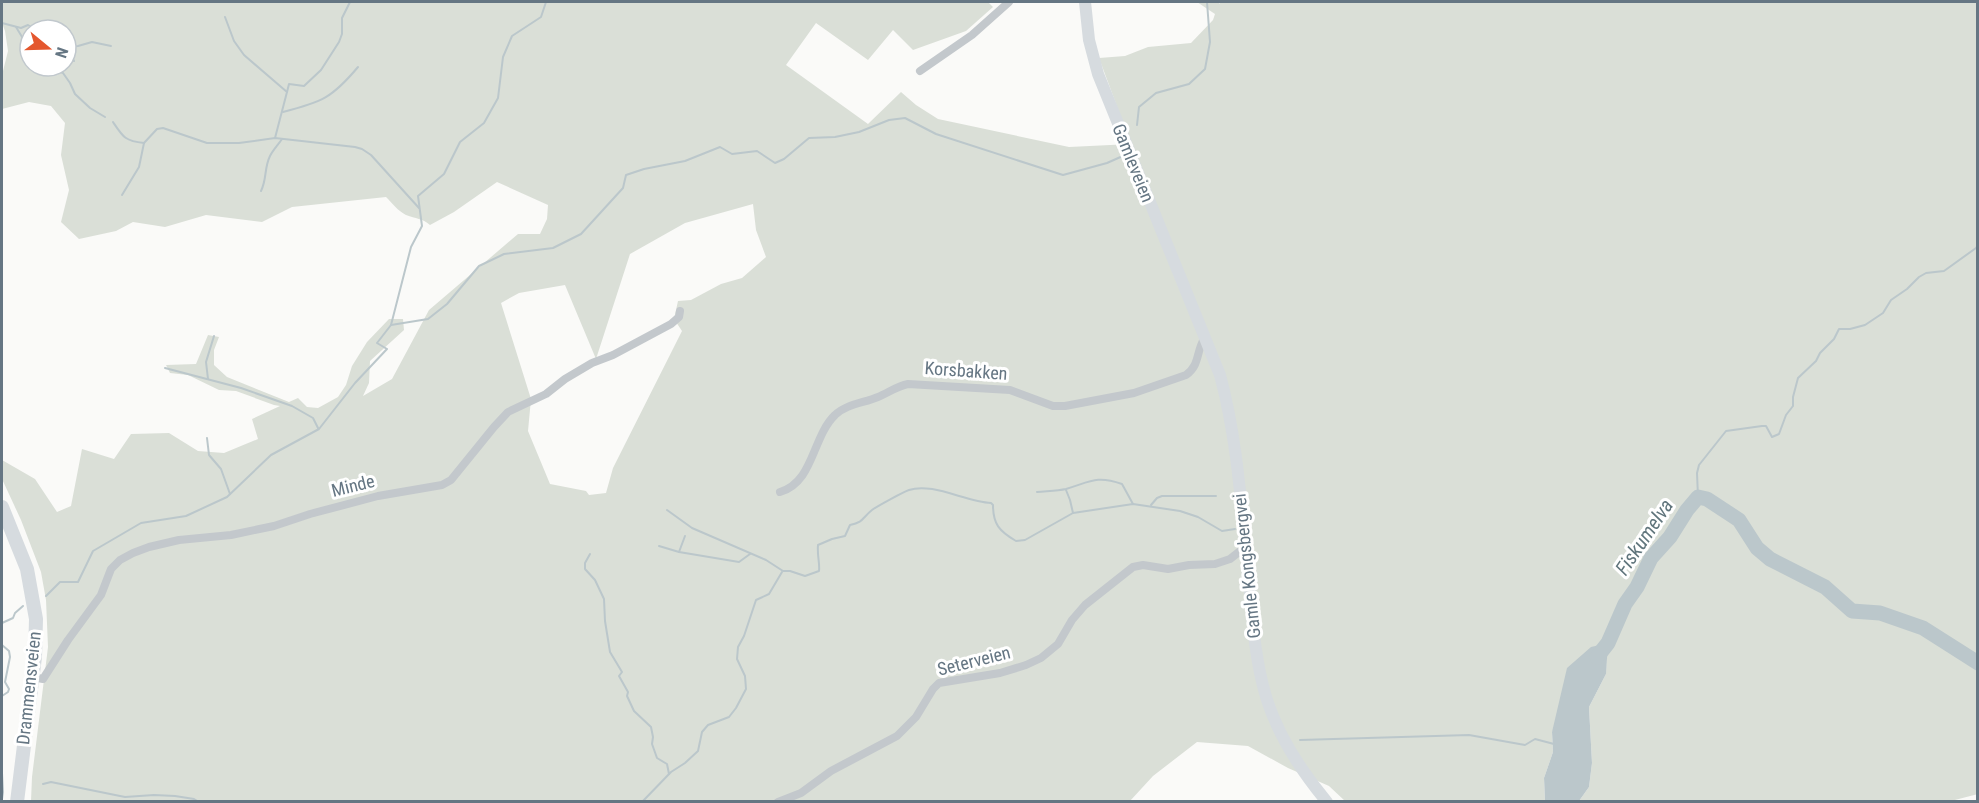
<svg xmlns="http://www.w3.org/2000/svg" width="1979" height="803" font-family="'Roboto Condensed',sans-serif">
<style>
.green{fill:#dadfd7;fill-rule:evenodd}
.water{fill:#bbc7cb}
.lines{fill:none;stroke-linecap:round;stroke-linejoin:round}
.stream{stroke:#bbc7cb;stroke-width:2}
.river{stroke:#bbc7cb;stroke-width:15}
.street{stroke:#c3c8cc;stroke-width:8}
.secondary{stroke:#d6dbdf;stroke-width:12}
.primary{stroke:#d6dbdf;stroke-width:14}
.labels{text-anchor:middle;stroke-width:6;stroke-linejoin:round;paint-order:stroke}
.street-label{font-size:18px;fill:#657683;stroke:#fff}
.water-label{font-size:20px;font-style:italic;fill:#60757c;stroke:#fff}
</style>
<rect width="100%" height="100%" fill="#fafaf8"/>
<path class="green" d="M2,2H988L993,7L966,31L913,50L893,30L868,60L816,23L786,65L868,124L901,92L916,105L938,119L1069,147L1131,144L1099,58L1125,56L1148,47L1191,43L1213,20L1215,14L1197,2H1220L1219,4L1221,2H1977L1978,794L1951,801H1579L1589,787L1592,763L1589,707L1606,674L1607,643L1552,732L1553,752L1544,778L1545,801H1345L1329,786L1288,768L1248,746L1197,742L1153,776L1130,801H31L32,777L48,647L46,600L41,572L21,520L2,479V460L35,479L57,512L71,506L82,449L114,459L131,434L169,433L198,451L224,453L258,439L252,419L280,406L274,405L236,391L219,390L188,375L170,373L166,365L196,364L208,335L219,337L214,350V365L227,377L289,402L298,398L307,407L318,408L338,397L346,385L352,366L367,342L389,319H403L404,330L370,361L369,383L363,396L392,379L429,310L518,234H540L547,219L548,205L497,182L454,212L430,225C422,218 416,219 406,215C398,211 392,203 386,197L292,207L262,222L206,215L165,227L133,222L116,231L79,239L61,222L69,190L61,155L65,123L51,106L29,102L2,109V75L8,51L5,31L2,23ZM30,30H66V66H30ZM753,204L756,230L766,257L742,278L721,284L691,300L678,301L674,319L682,331L613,468L606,493L589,495L586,491L550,484L528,431L531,399L501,303L519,293L565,285L596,359L630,254L685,223Z"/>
<polygon class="water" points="1608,643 1606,674 1589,707 1592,763 1589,787 1579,801 1545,801 1544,778 1553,752 1552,732 1567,668 1591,647"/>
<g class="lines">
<g class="stream">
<polyline points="225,17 234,41 244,55 287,92 275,138"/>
<polyline points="2,23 21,28 28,25 36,30"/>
<polyline points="16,27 30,50"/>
<polyline points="66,47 78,46 92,42 111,46"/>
<polyline points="67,48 74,61"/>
<polyline points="48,66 63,73 70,83 75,94 90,108 105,117"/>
<polyline points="287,92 289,84 304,86 321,70 339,42 342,34 342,18 350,2"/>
<path d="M283,112C322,102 332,98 358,67"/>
<path d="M113,122C123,137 125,141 144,143L157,129L163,128L207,143H239L275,138L355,147L362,149L371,155L419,208"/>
<polyline points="1137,125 1139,107 1156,93 1189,84 1205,69 1210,42 1207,2"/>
<path d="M261,191C267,179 264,168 270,156C273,150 278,145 282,139"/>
<polyline points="122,195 139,167 144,143"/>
<polyline points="391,325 411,247 422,226 418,196 444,174 460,142 484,123 498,98 503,57 512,36 541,17 546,2"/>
<polyline points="165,368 241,388 292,406 313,418 318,428"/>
<polyline points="208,379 206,362 214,336"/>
<polyline points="207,438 209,455 221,469 230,494"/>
<polyline points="1066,490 1070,500 1073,513"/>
<path d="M1037,492C1046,491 1057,491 1066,489C1090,482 1096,475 1122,484L1133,504"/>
<polyline points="1698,497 1697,473 1699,465 1726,431 1762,426 1766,426 1772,437 1779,434 1786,415 1793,406 1793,397 1798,378 1816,361 1820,353 1834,339 1839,329 1850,329 1865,325 1883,313 1891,300 1907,289 1919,277 1926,273 1944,271 1976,248 1978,245"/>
<polyline points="1151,505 1157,498 1162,496 1216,496"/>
<path d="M667,510L692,528L766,560L783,571H790L805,576L819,571C820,563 817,556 818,545L832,539L845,536L850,525C864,522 862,518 872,510C876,507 903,492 909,490C932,482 966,502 991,503L993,505C993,524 999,531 1016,541L1025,540L1073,513L1133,504L1180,511L1198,517L1222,531L1235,529"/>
<polyline points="659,546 679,552 739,562 750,554"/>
<polyline points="679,552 685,536"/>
<polyline points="590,554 585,563 585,569 595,580 604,599 605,621 610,652 622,672 619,676 628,692 627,696 634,711 651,727 653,737 652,744 657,758 667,764 669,774"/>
<polyline points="46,596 60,582 78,582 93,551 141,523 186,516 227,497 271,455 319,429 355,383 387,349 377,343 391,325 428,319 447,304 479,266 504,254 553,248 581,234 623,188 626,175 644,169 685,161 720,147 732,154 757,151 775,163 784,159 809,138 835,137 859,132 889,120 905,118 936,134 1063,175 1107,163 1125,155"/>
<polyline points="2,623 13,618 15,613 23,606"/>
<polyline points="2,645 9,651 10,657 5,682 9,689 8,692 2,696"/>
<polyline points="2,734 2,751"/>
<polyline points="1300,740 1469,735 1525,745 1535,739 1554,744"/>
<polyline points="2,773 3,792 2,799"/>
<polyline points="43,784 51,782 125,797 154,795 175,796 194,799 199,802"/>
<polyline points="642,802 671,772 685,763 698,751 702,732 708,725 729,717 736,708 746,689 745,676 737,659 738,647 744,636 756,600 769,594 782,572"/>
</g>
<polyline class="river" points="1597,657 1608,643 1625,604 1637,587 1651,558 1670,537 1687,510 1698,497 1707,499 1739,520 1757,548 1770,559 1825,587 1852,611 1880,613 1923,628 1978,663"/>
<g class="street">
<polyline points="920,71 972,35 1009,2"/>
<path d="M780,492C814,482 812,437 835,415C846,404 864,403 878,397C888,393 897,386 908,384L1010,390L1053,406H1065L1134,393L1186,375C1200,365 1196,352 1204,339"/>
<polyline points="33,677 43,679 68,640 101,595 111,569 120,560 133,553 149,547 179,540 231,535 274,526 310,514 378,496 442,485 451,480 494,427 508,412 546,394 565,379 592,363 613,355 671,324 679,317 680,311"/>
<polyline points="778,802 801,793 831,771 897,736 916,717 933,689 939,683 1000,673 1026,665 1041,658 1058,644 1072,620 1085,605 1133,567 1143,565 1168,569 1189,565 1215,564 1230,559 1244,548"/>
</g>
<path class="secondary" d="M1085,2L1089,40L1098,74L1220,375C1239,445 1242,520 1250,592C1253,628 1256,665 1267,700C1279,737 1302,772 1327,802"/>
<polyline class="primary" points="2,507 27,569 36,619 35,657 17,802"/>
</g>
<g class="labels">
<g class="street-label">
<text transform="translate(1133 163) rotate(68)" y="6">Gamleveien</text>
<text transform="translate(966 371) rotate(4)" y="6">Korsbakken</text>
<text transform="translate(353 486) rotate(-14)" y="6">Minde</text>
<text transform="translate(1247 566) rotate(-96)" y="6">Gamle Kongsbergvei</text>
<text transform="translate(974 661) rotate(-14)" y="6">Seterveien</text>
<text transform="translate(29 688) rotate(-84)" y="6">Drammensveien</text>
</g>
<g class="water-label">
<text transform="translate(1644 537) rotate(-56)" y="7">Fiskumelva</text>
</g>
</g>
<rect width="1979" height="803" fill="none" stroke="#657683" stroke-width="6"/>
<g transform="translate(48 48) rotate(109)"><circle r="28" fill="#ffffff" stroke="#c1c8cd" stroke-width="1.5"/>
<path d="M0-4.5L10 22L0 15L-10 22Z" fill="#e4572e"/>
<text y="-9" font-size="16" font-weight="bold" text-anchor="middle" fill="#657683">N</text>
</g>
</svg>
